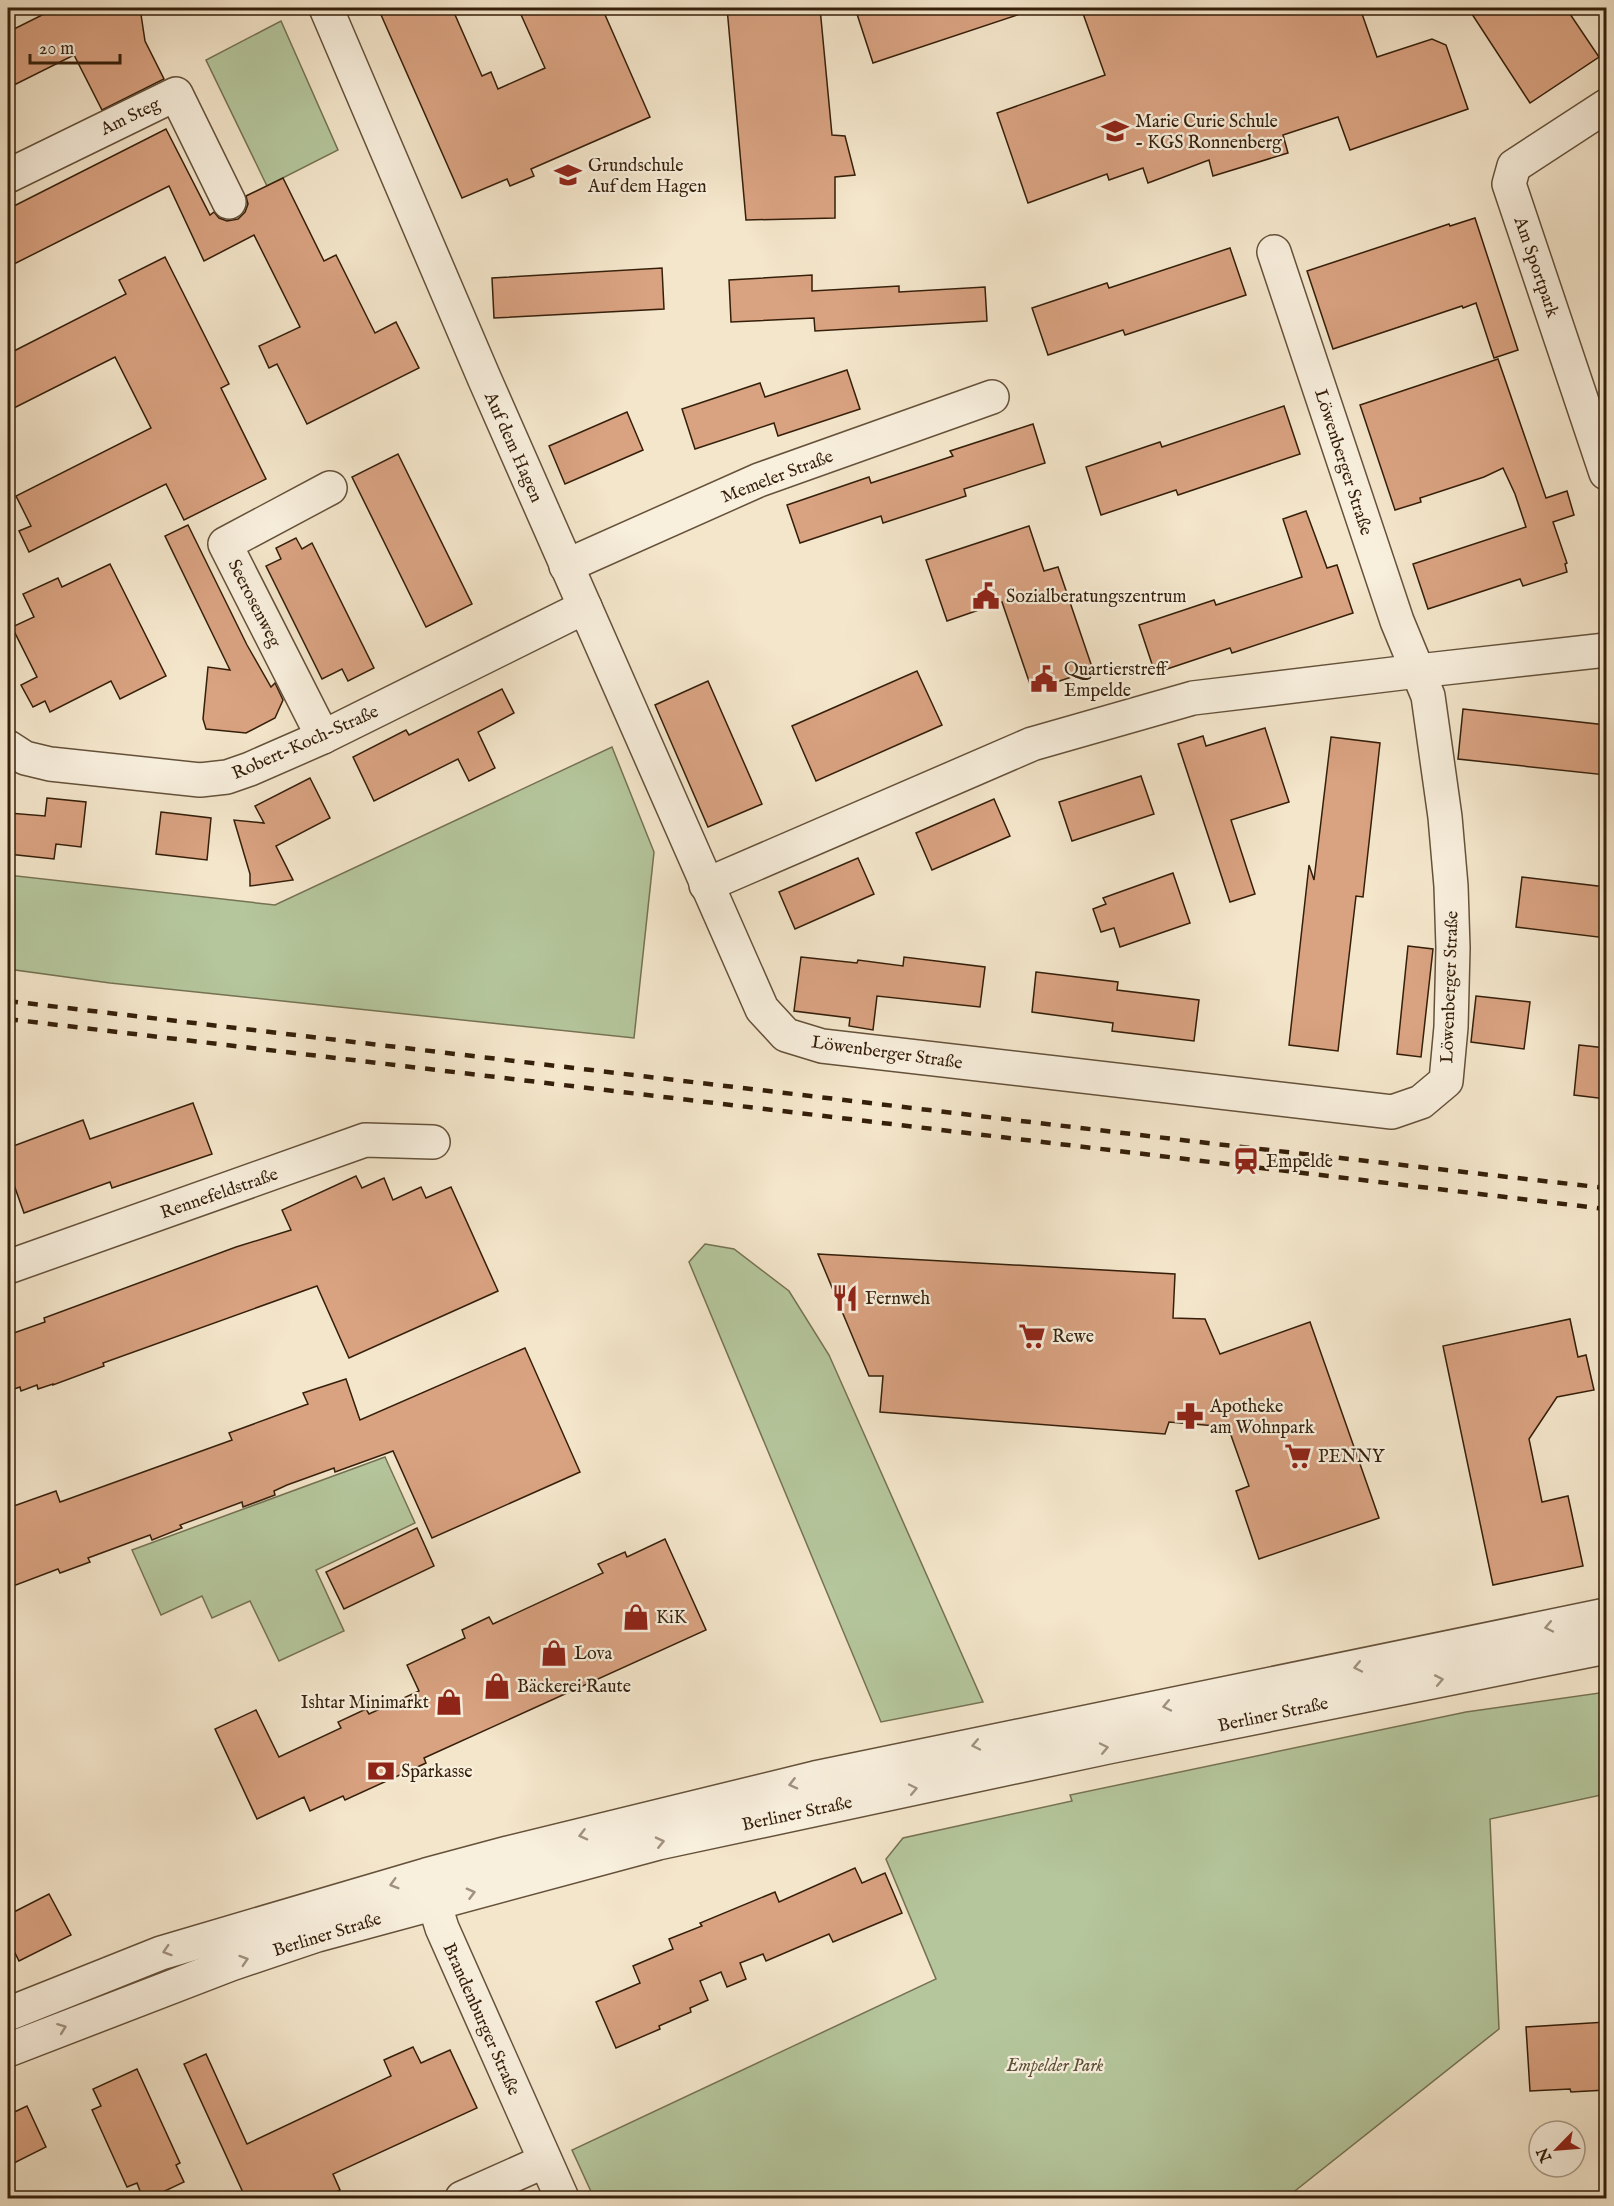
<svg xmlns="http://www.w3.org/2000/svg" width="1614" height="2206" font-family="'IM FELL English',serif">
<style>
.green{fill:#b5c69c;stroke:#757253;stroke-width:1.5}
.building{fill:#d9a281;stroke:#351f0a;stroke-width:1.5}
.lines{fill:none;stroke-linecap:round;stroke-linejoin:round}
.minor-casing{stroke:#65513a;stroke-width:36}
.minor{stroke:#f8efdd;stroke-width:33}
.rail{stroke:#351f0a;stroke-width:4.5;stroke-dasharray:10 10;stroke-linecap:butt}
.oneway{stroke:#a0917e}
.labels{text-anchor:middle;stroke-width:4.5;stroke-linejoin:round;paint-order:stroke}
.street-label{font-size:18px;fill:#351f0a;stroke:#f8efdd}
.poi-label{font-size:18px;fill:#351f0a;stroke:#f8efdd;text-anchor:start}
.park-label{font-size:18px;font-style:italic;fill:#5b5136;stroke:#f8efdd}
</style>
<rect width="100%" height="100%" fill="#f4e6cb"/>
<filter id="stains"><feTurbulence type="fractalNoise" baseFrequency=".00333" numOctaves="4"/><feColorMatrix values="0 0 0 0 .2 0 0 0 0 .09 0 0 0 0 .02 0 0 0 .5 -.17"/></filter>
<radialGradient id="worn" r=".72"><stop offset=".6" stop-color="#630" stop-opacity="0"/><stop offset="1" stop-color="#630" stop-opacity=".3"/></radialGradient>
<g class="green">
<polygon points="281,21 338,150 267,186 206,60"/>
<polygon points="612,747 654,852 634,1038 110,983 8,969 8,875 275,905"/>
<polygon points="705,1244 734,1249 789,1291 829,1355 983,1702 881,1722 689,1262"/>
<polygon points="385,1457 415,1523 316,1570 344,1631 279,1661 250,1601 212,1618 202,1596 161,1615 132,1550"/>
<polygon points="1606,1692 1606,1794 1490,1819 1499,2029 1286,2198 594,2198 572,2150 936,1979 886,1859 903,1838 1072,1801 1070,1795 1466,1712"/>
</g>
<g class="building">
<polygon points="56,8 140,8 145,41 164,79 102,110 74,55 8,88 8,32"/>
<polygon points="378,8 452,8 482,76 491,72 498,89 545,68 518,8 602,8 650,117 531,169 534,176 510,186 507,179 462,198"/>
<polygon points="727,8 820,8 832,135 845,136 855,175 835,177 835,218 746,220"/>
<polygon points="855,8 1025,8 1026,12 873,63"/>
<polygon points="1081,8 1360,8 1377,57 1432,39 1446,45 1468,109 1350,150 1338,117 1283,135 1288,153 1213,176 1209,160 1148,183 1143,168 1109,180 1107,174 1028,203 997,113 1105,75"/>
<polygon points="1468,8 1566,8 1599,57 1530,103"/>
<polygon points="166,129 210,215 214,212 219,218 227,221 238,219 245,212 248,204 246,196 283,178 324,261 336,255 375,333 396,322 419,368 307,424 277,364 269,368 259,346 300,327 254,235 204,261 169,186 8,267 8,209"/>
<polygon points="1475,218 1518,350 1494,358 1476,303 1463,308 1462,306 1333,349 1307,271 1449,224 1450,226"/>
<polygon points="1230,248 1246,295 1125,335 1123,330 1048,355 1032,308 1107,283 1109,288"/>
<polygon points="165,257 229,384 221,388 266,479 184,520 166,484 29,552 19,531 31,526 16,496 151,428 115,357 8,411 8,354 126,294 119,280"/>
<polygon points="662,268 664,309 494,318 492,278"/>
<polygon points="812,275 812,291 899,286 899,292 985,287 987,321 815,331 814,318 731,322 729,280"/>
<polygon points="1498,359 1546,498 1567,491 1574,515 1553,522 1567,563 1565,564 1567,572 1523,586 1520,579 1428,609 1413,564 1526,527 1515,494 1503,468 1484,477 1420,498 1421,502 1395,510 1360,405"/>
<polygon points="847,370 860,409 778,436 774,423 695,449 682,409 760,383 765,397"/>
<polygon points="1284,406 1300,454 1178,495 1176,490 1101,515 1086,467 1160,442 1162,447"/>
<polygon points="627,412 643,450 565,484 549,446"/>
<polygon points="1033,424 1045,463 964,489 966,496 883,523 881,516 800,543 787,505 869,477 871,483 953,456 950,451"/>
<polygon points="398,454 472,604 426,627 352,477"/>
<polygon points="1306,511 1327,568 1337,565 1353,613 1232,653 1230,648 1155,673 1139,625 1214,600 1216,605 1302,577 1283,519"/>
<polygon points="188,525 247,645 271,687 275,683 283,700 275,718 246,733 206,729 203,719 208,667 230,670 165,536"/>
<polygon points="1029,526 1044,571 1058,567 1093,670 1032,690 1002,602 947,621 926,560"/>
<polygon points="296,538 302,549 312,543 374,668 348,681 342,669 322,679 266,566 281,559 276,548"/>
<polygon points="110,564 166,676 120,699 111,681 50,712 45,701 33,707 21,685 37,677 12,627 34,617 23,594 58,578 62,587"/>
<polygon points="917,671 942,725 816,781 792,726"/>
<polygon points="708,681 762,804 708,827 655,705"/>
<polygon points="502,689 514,713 478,732 495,768 469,781 458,759 374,801 353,757 406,730 409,735"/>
<polygon points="1463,709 1606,725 1606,775 1458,759"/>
<polygon points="1265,728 1289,802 1231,820 1255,894 1230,902 1178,744 1203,736 1206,746"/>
<polygon points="1331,737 1380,743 1363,897 1356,896 1338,1051 1289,1045 1309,865 1314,880"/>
<polygon points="1141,776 1154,814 1072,841 1059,802"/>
<polygon points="310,778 330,818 276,846 293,880 250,886 250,874 234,820 264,823 255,806"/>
<polygon points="47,798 86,802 81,847 56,844 54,859 8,854 9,813 45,816"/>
<polygon points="994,799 1010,836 932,870 916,833"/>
<polygon points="161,812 211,818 207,860 156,854"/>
<polygon points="858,858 874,894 795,929 779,892"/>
<polygon points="1173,873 1190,923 1120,947 1114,928 1101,932 1093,909 1106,904 1103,898"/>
<polygon points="1522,877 1606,887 1606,938 1516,927"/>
<polygon points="1408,946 1433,949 1421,1057 1397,1054"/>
<polygon points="801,957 857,963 858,960 903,966 904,957 985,967 980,1007 877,996 873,1030 849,1026 850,1018 794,1011"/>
<polygon points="1036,972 1118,982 1117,990 1199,1000 1194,1041 1112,1031 1113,1023 1032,1012"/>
<polygon points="1476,996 1530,1002 1524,1049 1471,1042"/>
<polygon points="1579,1045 1606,1048 1606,1099 1574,1095"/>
<polygon points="193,1103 212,1154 112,1188 110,1182 24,1213 8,1168 8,1148 83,1120 90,1139"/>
<polygon points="356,1176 362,1188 384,1178 393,1200 421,1187 426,1198 451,1187 498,1291 349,1358 317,1286 103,1363 104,1366 53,1385 53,1384 38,1389 37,1385 21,1391 20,1387 8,1391 8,1335 45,1322 44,1318 236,1247 291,1230 282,1210"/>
<polygon points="818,1254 1175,1274 1173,1318 1205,1319 1220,1354 1310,1322 1379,1518 1259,1559 1236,1491 1249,1486 1228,1427 1169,1422 1165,1434 880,1412 883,1376 869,1376"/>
<polygon points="1570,1319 1578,1357 1586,1355 1594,1390 1557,1397 1529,1439 1542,1502 1568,1496 1583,1566 1493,1585 1443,1346"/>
<polygon points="525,1348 580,1472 432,1538 393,1451 335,1472 334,1468 287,1485 274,1491 275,1495 243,1507 242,1502 180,1525 182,1528 152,1540 150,1535 88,1558 90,1562 60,1573 58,1569 8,1588 8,1508 56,1491 60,1502 232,1440 229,1433 308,1404 303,1393 346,1379 360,1420"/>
<polygon points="417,1528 434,1566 344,1609 326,1572"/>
<polygon points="665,1539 706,1630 424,1758 426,1763 345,1800 343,1796 310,1811 304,1797 257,1819 215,1729 256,1710 279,1757 341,1728 338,1722 366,1709 369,1714 419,1691 407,1665 465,1638 462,1630 489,1617 493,1624 603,1573 598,1564 625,1552 627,1557"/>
<polygon points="855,1868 862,1883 885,1873 902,1913 833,1942 829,1934 766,1961 763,1954 740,1963 746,1979 727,1987 721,1972 700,1981 708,2000 690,2008 691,2012 659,2026 660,2029 616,2048 596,2002 640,1983 633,1966 673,1949 669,1939 702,1926 700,1923 775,1892 779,1902"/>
<polygon points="49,1894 71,1935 19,1961 8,1939 8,1915"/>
<polygon points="1606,2022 1606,2090 1571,2092 1570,2089 1530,2091 1526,2027"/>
<polygon points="413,2047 421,2063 450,2050 477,2108 333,2174 340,2190 323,2199 246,2199 184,2064 206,2054 247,2144 391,2076 384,2060"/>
<polygon points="137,2069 180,2163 176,2165 184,2182 148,2199 143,2199 137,2183 127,2187 92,2110 101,2106 93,2089"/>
<polygon points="27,2106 46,2147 8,2166 8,2115"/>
</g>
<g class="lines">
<defs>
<g id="minor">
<polyline points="326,8 485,380 762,1009 786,1035 822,1046 1392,1112 1421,1102 1446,1081 1451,1027 1453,948 1451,886 1445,817 1428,696 1397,621 1274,252"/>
<polyline points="1606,106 1514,166 1509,184 1606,473"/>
<polyline points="8,176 176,94 229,202"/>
<polyline points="566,566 759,480 992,397"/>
<polyline points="323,737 225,544 330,488"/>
<polyline points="8,747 25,758 50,764 200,780 227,777 250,769 323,737 585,607"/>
<polyline points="706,885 1032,744 1193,698 1418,671 1606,650"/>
<polyline points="8,1267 365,1140 433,1142"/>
<polyline points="428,1883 442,1928 562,2198"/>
<polyline points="8,2014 161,1953 426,1875 508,1853 815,1778 1606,1615"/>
<polyline points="8,2050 231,1964 317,1935 658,1843 1108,1747 1606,1647"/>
<polyline points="462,2198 545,2161"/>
</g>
</defs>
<use href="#minor" class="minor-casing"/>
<use href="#minor" class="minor"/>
<g class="rail">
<polyline points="8,1001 1216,1144 1606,1188"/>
<polyline points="8,1019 1606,1209"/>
</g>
</g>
<defs><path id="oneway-chevron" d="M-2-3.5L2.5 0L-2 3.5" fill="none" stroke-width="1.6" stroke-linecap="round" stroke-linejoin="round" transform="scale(1.5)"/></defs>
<g class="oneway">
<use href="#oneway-chevron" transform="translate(1549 1627) rotate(168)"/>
<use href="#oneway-chevron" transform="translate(1358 1667) rotate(168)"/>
<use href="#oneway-chevron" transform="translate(1439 1680) rotate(-11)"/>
<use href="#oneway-chevron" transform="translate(1167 1706) rotate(168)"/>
<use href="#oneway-chevron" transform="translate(976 1745) rotate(168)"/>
<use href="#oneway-chevron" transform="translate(1104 1748) rotate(-12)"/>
<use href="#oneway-chevron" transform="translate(793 1784) rotate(166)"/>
<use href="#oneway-chevron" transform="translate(913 1789) rotate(-12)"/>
<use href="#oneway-chevron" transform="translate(583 1835) rotate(166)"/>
<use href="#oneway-chevron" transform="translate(660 1842) rotate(-13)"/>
<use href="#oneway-chevron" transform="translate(394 1884) rotate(164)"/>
<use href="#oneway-chevron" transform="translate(471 1893) rotate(-15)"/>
<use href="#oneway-chevron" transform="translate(167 1951) rotate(162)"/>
<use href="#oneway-chevron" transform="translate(244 1960) rotate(-18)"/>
<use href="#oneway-chevron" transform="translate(62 2028) rotate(-21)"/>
</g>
<defs>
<symbol id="school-bare" viewBox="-9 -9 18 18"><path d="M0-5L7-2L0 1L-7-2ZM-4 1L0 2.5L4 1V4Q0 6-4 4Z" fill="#8f2418" stroke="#f8efdd" stroke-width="2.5" paint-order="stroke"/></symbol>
<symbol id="civic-bare" viewBox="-9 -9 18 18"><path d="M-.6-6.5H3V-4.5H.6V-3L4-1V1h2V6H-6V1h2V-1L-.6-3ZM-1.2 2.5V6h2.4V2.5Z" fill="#8f2418" stroke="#f8efdd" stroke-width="2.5" paint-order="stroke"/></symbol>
<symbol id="station-bare" viewBox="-9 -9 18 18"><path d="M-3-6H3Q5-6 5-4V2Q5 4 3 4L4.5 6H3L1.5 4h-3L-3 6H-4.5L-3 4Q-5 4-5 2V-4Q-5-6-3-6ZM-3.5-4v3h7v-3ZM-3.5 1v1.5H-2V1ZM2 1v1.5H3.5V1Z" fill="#8f2418" stroke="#f8efdd" stroke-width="2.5" paint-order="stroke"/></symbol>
<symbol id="restaurant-bare" viewBox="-9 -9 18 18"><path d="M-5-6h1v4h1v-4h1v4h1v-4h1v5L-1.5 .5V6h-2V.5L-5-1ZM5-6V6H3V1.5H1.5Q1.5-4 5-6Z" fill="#8f2418" stroke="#f8efdd" stroke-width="2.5" paint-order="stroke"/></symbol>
<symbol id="supermarket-bare" viewBox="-9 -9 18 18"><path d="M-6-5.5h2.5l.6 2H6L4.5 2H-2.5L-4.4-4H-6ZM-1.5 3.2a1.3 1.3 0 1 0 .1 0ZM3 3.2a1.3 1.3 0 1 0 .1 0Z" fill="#8f2418" stroke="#f8efdd" stroke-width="2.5" paint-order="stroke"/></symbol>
<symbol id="pharmacy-bare" viewBox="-9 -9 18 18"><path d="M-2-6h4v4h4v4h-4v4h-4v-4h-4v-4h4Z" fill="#8f2418" stroke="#f8efdd" stroke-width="2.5" paint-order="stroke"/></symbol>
<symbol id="shop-bare" viewBox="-9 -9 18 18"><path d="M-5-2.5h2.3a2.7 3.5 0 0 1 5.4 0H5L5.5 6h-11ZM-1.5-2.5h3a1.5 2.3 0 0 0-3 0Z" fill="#8f2418" stroke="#f8efdd" stroke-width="2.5" paint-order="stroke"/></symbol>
<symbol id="bank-bare" viewBox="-9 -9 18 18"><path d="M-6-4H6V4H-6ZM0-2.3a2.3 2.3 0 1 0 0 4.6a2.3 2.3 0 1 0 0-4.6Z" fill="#8f2418" stroke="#f8efdd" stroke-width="2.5" paint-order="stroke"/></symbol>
</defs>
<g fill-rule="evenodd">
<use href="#school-bare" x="1096" y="112" width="38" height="38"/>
<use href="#school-bare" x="549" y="156" width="38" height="38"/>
<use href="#civic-bare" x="967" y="577" width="38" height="38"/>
<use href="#civic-bare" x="1025" y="660" width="38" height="38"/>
<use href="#station-bare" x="1227" y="1142" width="38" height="38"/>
<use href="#restaurant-bare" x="826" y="1279" width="38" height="38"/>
<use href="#supermarket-bare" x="1013" y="1317" width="38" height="38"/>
<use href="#pharmacy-bare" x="1171" y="1397" width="38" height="38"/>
<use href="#supermarket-bare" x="1279" y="1437" width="38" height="38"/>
<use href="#shop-bare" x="617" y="1598" width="38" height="38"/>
<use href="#shop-bare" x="535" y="1634" width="38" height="38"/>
<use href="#shop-bare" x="478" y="1667" width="38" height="38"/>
<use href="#shop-bare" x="430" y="1683" width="38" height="38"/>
<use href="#bank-bare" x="362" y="1752" width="38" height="38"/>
</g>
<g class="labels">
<g class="street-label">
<text transform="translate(130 116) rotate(-26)" y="6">Am Steg</text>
<text transform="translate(1537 267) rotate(71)" y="6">Am Sportpark</text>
<text transform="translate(514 447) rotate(66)" y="6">Auf dem Hagen</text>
<text transform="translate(1344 462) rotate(72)" y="6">Löwenberger Straße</text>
<text transform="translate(777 476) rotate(-21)" y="6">Memeler Straße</text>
<text transform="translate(255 603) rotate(63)" y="6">Seerosenweg</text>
<text transform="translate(305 742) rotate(-24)" y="6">Robert-Koch-Straße</text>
<text transform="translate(1449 987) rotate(-88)" y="6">Löwenberger Straße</text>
<text transform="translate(887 1052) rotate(8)" y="6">Löwenberger Straße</text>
<text transform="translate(219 1193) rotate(-19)" y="6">Rennefeldstraße</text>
<text transform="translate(1273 1714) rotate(-12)" y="6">Berliner Straße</text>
<text transform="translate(797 1813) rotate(-12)" y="6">Berliner Straße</text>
<text transform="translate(327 1934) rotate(-17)" y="6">Berliner Straße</text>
<text transform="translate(482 2019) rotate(66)" y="6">Brandenburger Straße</text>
</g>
<g class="poi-label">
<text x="1135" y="127">Marie Curie Schule<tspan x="1135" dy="21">- KGS Ronnenberg</tspan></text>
<text x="588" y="171">Grundschule<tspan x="588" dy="21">Auf dem Hagen</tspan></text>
<text x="1006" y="602">Sozialberatungszentrum</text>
<text x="1064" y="675">Quartierstreff<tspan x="1064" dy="21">Empelde</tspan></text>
<text x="1266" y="1167">Empelde</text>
<text x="865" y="1304">Fernweh</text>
<text x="1052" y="1342">Rewe</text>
<text x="1210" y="1412">Apotheke<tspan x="1210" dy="21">am Wohnpark</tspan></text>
<text x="1318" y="1462">PENNY</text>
<text x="656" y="1623">KiK</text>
<text x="574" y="1659">Lova</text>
<text x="517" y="1692">Bäckerei Raute</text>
<text x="429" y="1708" text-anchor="end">Ishtar Minimarkt</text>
<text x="401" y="1777">Sparkasse</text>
</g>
<g class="park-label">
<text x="1055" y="2071">Empelder Park</text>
</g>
</g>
<rect width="1614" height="2206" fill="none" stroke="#f4e6cb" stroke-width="30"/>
<rect x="9" y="9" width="1596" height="2188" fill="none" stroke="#351f0a" stroke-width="3"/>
<rect x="15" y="15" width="1584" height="2176" fill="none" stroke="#351f0a" stroke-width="1.5"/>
<g transform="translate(1557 2149) rotate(245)"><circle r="28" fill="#f8efdd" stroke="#aa9c89" stroke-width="1.5"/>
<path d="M0-4.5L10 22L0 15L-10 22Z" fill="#8f2418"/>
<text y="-9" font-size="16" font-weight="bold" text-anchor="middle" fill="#351f0a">N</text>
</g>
<path d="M30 54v9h90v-9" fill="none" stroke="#351f0a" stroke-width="3"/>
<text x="39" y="54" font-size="18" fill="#351f0a" stroke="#f8efdd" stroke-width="4.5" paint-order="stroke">20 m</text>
<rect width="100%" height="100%" filter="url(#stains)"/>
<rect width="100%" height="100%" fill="url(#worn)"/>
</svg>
